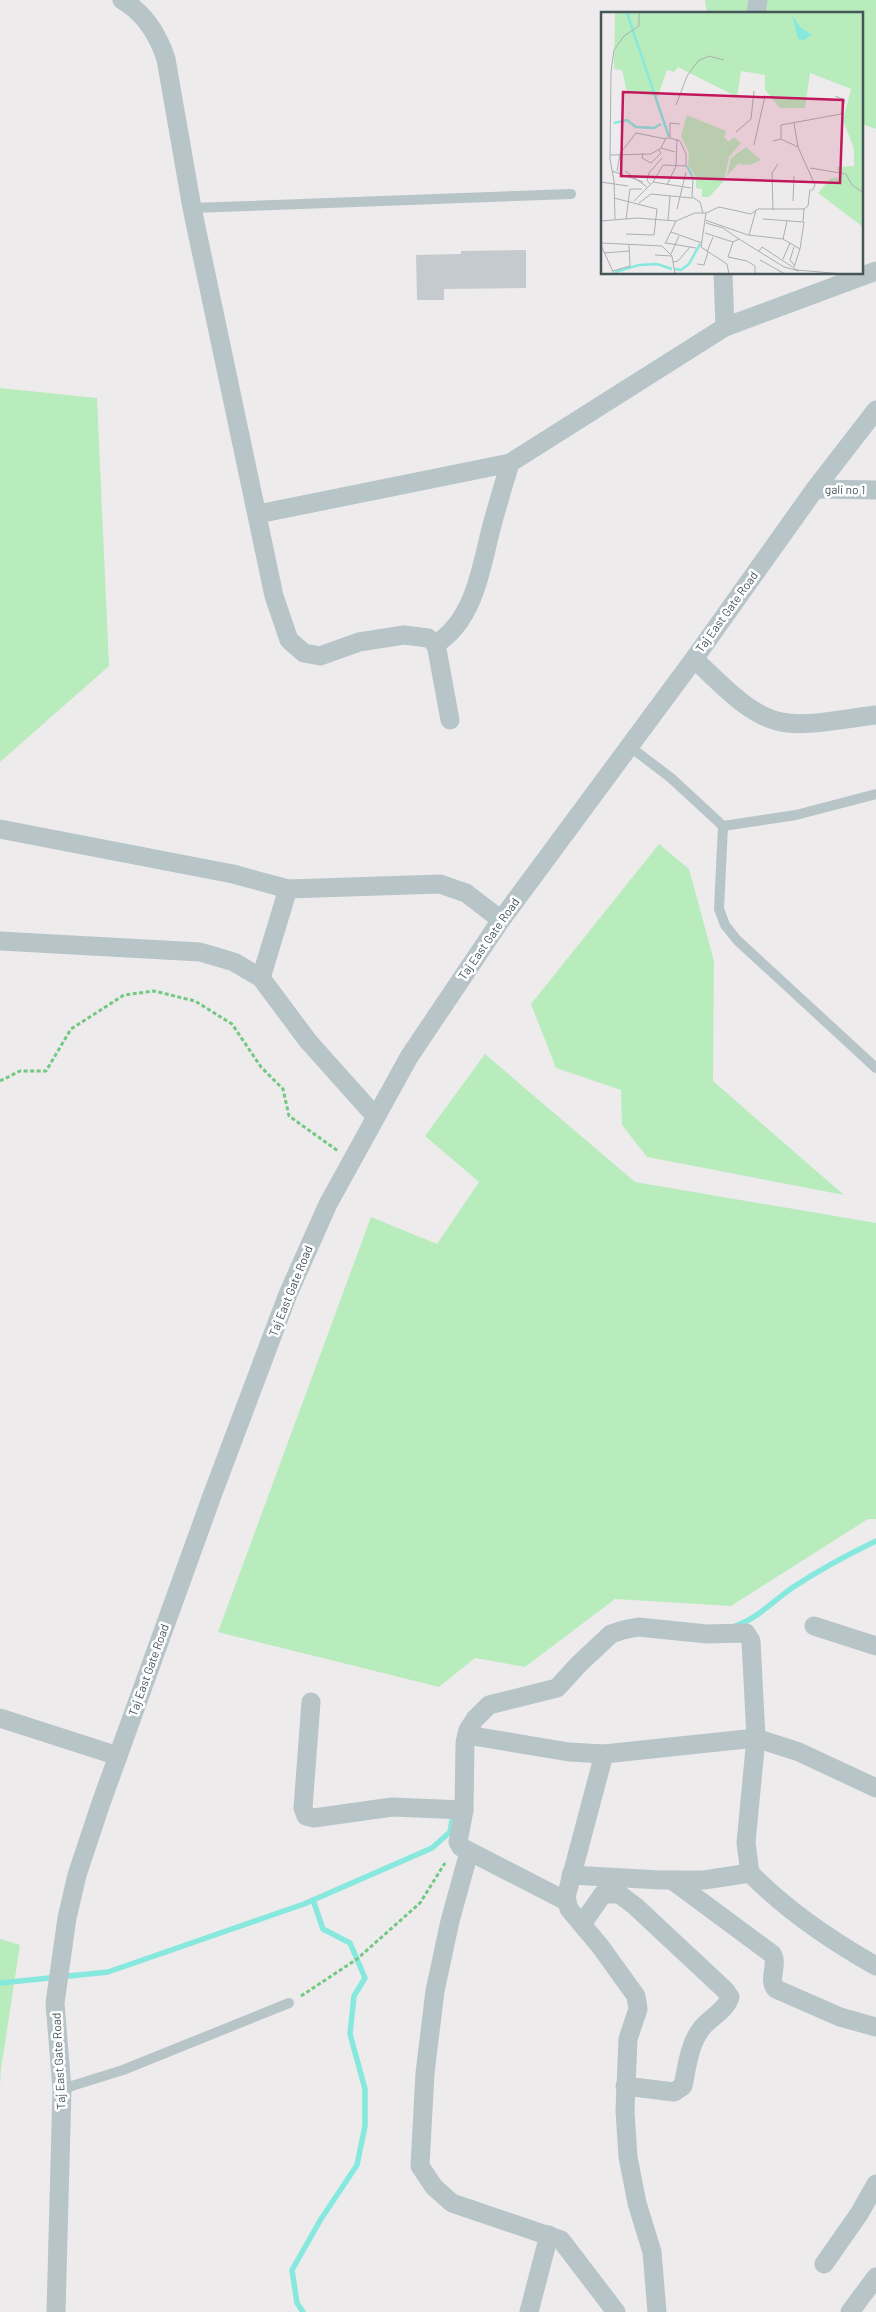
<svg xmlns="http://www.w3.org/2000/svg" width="876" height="2312" font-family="Barlow,sans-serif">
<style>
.green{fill:#b9ecbd}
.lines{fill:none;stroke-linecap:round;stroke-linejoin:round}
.stream{stroke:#87e8dd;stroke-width:5.5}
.building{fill:#c5cace}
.path{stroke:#73c983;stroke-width:3;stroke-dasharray:4 2.5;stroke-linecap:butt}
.lane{stroke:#b7c5c8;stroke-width:10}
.street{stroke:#b7c5c8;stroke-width:19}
.labels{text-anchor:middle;stroke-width:5;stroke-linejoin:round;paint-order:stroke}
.street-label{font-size:12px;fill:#455558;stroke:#fff}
.inset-river{fill:none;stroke:#87e8dd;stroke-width:2.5}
.inset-road{fill:none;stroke:#aaafb1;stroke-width:1}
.view{fill:#c2185b;fill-opacity:0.15;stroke:#c2185b;stroke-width:2.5}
.inset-edge{fill:none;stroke:#455558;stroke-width:2.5}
</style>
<rect width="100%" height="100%" fill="#eeebec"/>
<g class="green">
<polygon points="705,0 876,0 876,129 862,124 862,14 707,14"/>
<polygon points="0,388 97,398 109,666 0,762"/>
<polygon points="659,844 689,869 714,961 713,1081 844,1195 647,1157 622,1125 621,1090 556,1068 531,1004"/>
<polygon points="485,1054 635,1182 876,1223 876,1519 868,1519 731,1606 615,1599 525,1667 475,1658 439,1687 218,1632 371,1217 437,1244 479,1182 425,1136"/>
<polygon points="0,1939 20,1945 1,2069 0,2086"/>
</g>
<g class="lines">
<g class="stream">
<path d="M735,1626C757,1619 773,1601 792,1588C819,1570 847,1555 876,1541"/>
<polyline points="0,1983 108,1972 304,1904 432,1848 450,1832 453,1815"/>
<polyline points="303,2312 297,2303 292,2270 321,2219 357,2165 365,2126 365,2089 350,2034 354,1996 365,1978 350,1943 323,1929 313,1900"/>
</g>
</g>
<polygon class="building" points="526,250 526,288 444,289 444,300 417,300 416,255 461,254 461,251"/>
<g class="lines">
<g class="path">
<polyline points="0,1081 20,1071 46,1071 71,1029 124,995 154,991 195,1001 232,1024 261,1067 283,1089 289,1116 338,1151"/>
<polyline points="301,1996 357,1959 420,1903 445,1863"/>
</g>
<g class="lane">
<polyline points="192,208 571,194"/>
<polyline points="629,746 671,778 723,826 719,909 725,925 737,940 876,1068"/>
<polyline points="723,826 796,815 876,794"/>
<polyline points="62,2089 123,2070 289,2003"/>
</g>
<g class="street">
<path d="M122,0C145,13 158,35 166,59L192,208L274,596L289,640L304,653L320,656L359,642L404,635L428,638L436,644"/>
<polyline points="756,14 758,0"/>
<polyline points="723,274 725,327"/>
<polyline points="815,489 876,490"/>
<polyline points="258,514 510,463 725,327 876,271"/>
<path d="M694,659C720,682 751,720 788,723C813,726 850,718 876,715"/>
<path d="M450,720L436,644C472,621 480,575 489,537C495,512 503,487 510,463"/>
<polyline points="0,829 233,874 288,889 440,884 466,893 501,920"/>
<polyline points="0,941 200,952 234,962 261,978 308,1041 375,1116"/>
<polyline points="261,978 288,889"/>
<polyline points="814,1626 876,1646"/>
<polyline points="311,1702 303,1808 306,1816 314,1818 392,1807 464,1810 458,1842 461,1847 566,1901"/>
<polyline points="0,1718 118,1756"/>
<polyline points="467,1735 569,1752 604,1754 756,1738 799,1752 876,1788"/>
<polyline points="604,1754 566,1897 569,1909 600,1946 636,1996 638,2009 628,2039 625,2111 628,2157 637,2203 652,2252 657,2312"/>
<path d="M464,1810L465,1743L468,1730L475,1719L489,1705L557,1688L579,1664L611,1634L623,1630L638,1627L707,1634L746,1633L751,1641L756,1738L746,1843L750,1873C787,1911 830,1940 876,1966"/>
<polyline points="469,1852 450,1921 435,1991 425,2073 420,2166 434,2187 452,2203 561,2240 616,2312"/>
<polyline points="571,1875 660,1880 704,1880 750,1873"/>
<path d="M672,1880L772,1954C779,1964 767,1980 776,1989L840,2017L876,2027"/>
<path d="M582,1924L603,1894H619L635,1906L725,1990L730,1997C726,2011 709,2018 701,2029C689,2045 687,2067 683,2086L674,2092L625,2086"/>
<polyline points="824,2264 859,2214 876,2184"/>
<polyline points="56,2312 62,2089 55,2003 67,1918 77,1875 101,1803 213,1493 288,1294 328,1204 409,1057 501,920 694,659 815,489 876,410"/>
<polyline points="529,2312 549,2235"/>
<polyline points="850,2312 876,2277"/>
</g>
</g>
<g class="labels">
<g class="street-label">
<text transform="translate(845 490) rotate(1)" y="4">gali no 1</text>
<text transform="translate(727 612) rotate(-54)" y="4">Taj East Gate Road</text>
<text transform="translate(489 939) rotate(-55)" y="4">Taj East Gate Road</text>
<text transform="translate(291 1291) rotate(-68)" y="4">Taj East Gate Road</text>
<text transform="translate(149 1670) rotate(-70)" y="4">Taj East Gate Road</text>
<text transform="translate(59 2061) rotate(-93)" y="4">Taj East Gate Road</text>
</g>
</g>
<g transform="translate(601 12)">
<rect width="262" height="262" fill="#eeebec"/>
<path d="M14,1H262V215L217,181L229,167L238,165L236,155L253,154V137L242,108L250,77L209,61L204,96H179L164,78V63L140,59L136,85L77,55L73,60L66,58L57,84L26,80L21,58L13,57ZM86,103L125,119L123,125L128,130L133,125L140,131L128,145L123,169L108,185H101V177L95,176V166L87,152L88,141L80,124ZM145,135L160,148L149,153L137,152L126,164L130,146Z" fill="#b9ecbd"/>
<path d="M191,3L199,15L211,23L203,28L197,27Z" fill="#87e8dd"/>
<path class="inset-river" d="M26,1L68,125M13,111L26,108L35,115L53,116L60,112M86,154L93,168M74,257L80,258L88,252L99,232M14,260L38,253L56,252L71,257"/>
<path class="inset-road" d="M75,93L86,64L97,49L108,44L123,48M193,111L197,135L214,173L211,179M135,120L150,107L153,79M180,127V113L240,102L244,88L234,84M172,129L180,127L197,135M153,133L164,84M60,136L65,126H69V111L79,112M42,141L41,146L50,151L60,141L57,137M9,143L50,142L60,136L74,140M18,143L35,121L65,127M209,156L245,162L251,173L263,181M11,159L42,170M16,159L19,143M24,159L46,175M92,168L91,185L99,190L102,201M0,170L27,174M52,170L62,153L85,154V142L79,129L69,126M49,172L46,168L48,161L61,146M66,173L75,154L76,127M13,186L56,197L53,223L25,222M33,189L52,170L90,176M192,189L193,164M38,191L50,182L91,186M76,197L85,160M172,198L171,161L177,152M14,207L13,169L9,147L10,60L13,38L23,24L38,14V1M25,207L29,177H41M162,207L202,210L203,197M67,208L69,184M104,208L147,223L183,227M0,209L36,206L75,209L94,201H105M186,209L182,227L199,237L203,210M105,211L122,216L138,227L132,230L127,245L146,249L154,254V262M70,220L101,231M104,221L132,230M148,223L155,198M138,227L183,255L198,259M0,231L61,234L71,244L74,262M65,231L95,236M64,232L75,209M0,233L13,262M193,235L189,248L194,254M158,239L161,235L196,258L242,262M106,240L112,225M3,241L28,239M70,242L78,224M54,243L71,244M182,247L189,231M159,248L184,262M72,250L77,249L89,235M96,252L103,253L107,240M193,255L199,237M12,259L29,254L28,232M128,262L126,252L100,235L105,201L118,195L150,202L157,197H203L207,194L209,177"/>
<path class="view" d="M22,80L242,88L239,171L20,164Z"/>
<rect width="262" height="262" class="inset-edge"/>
</g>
</svg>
